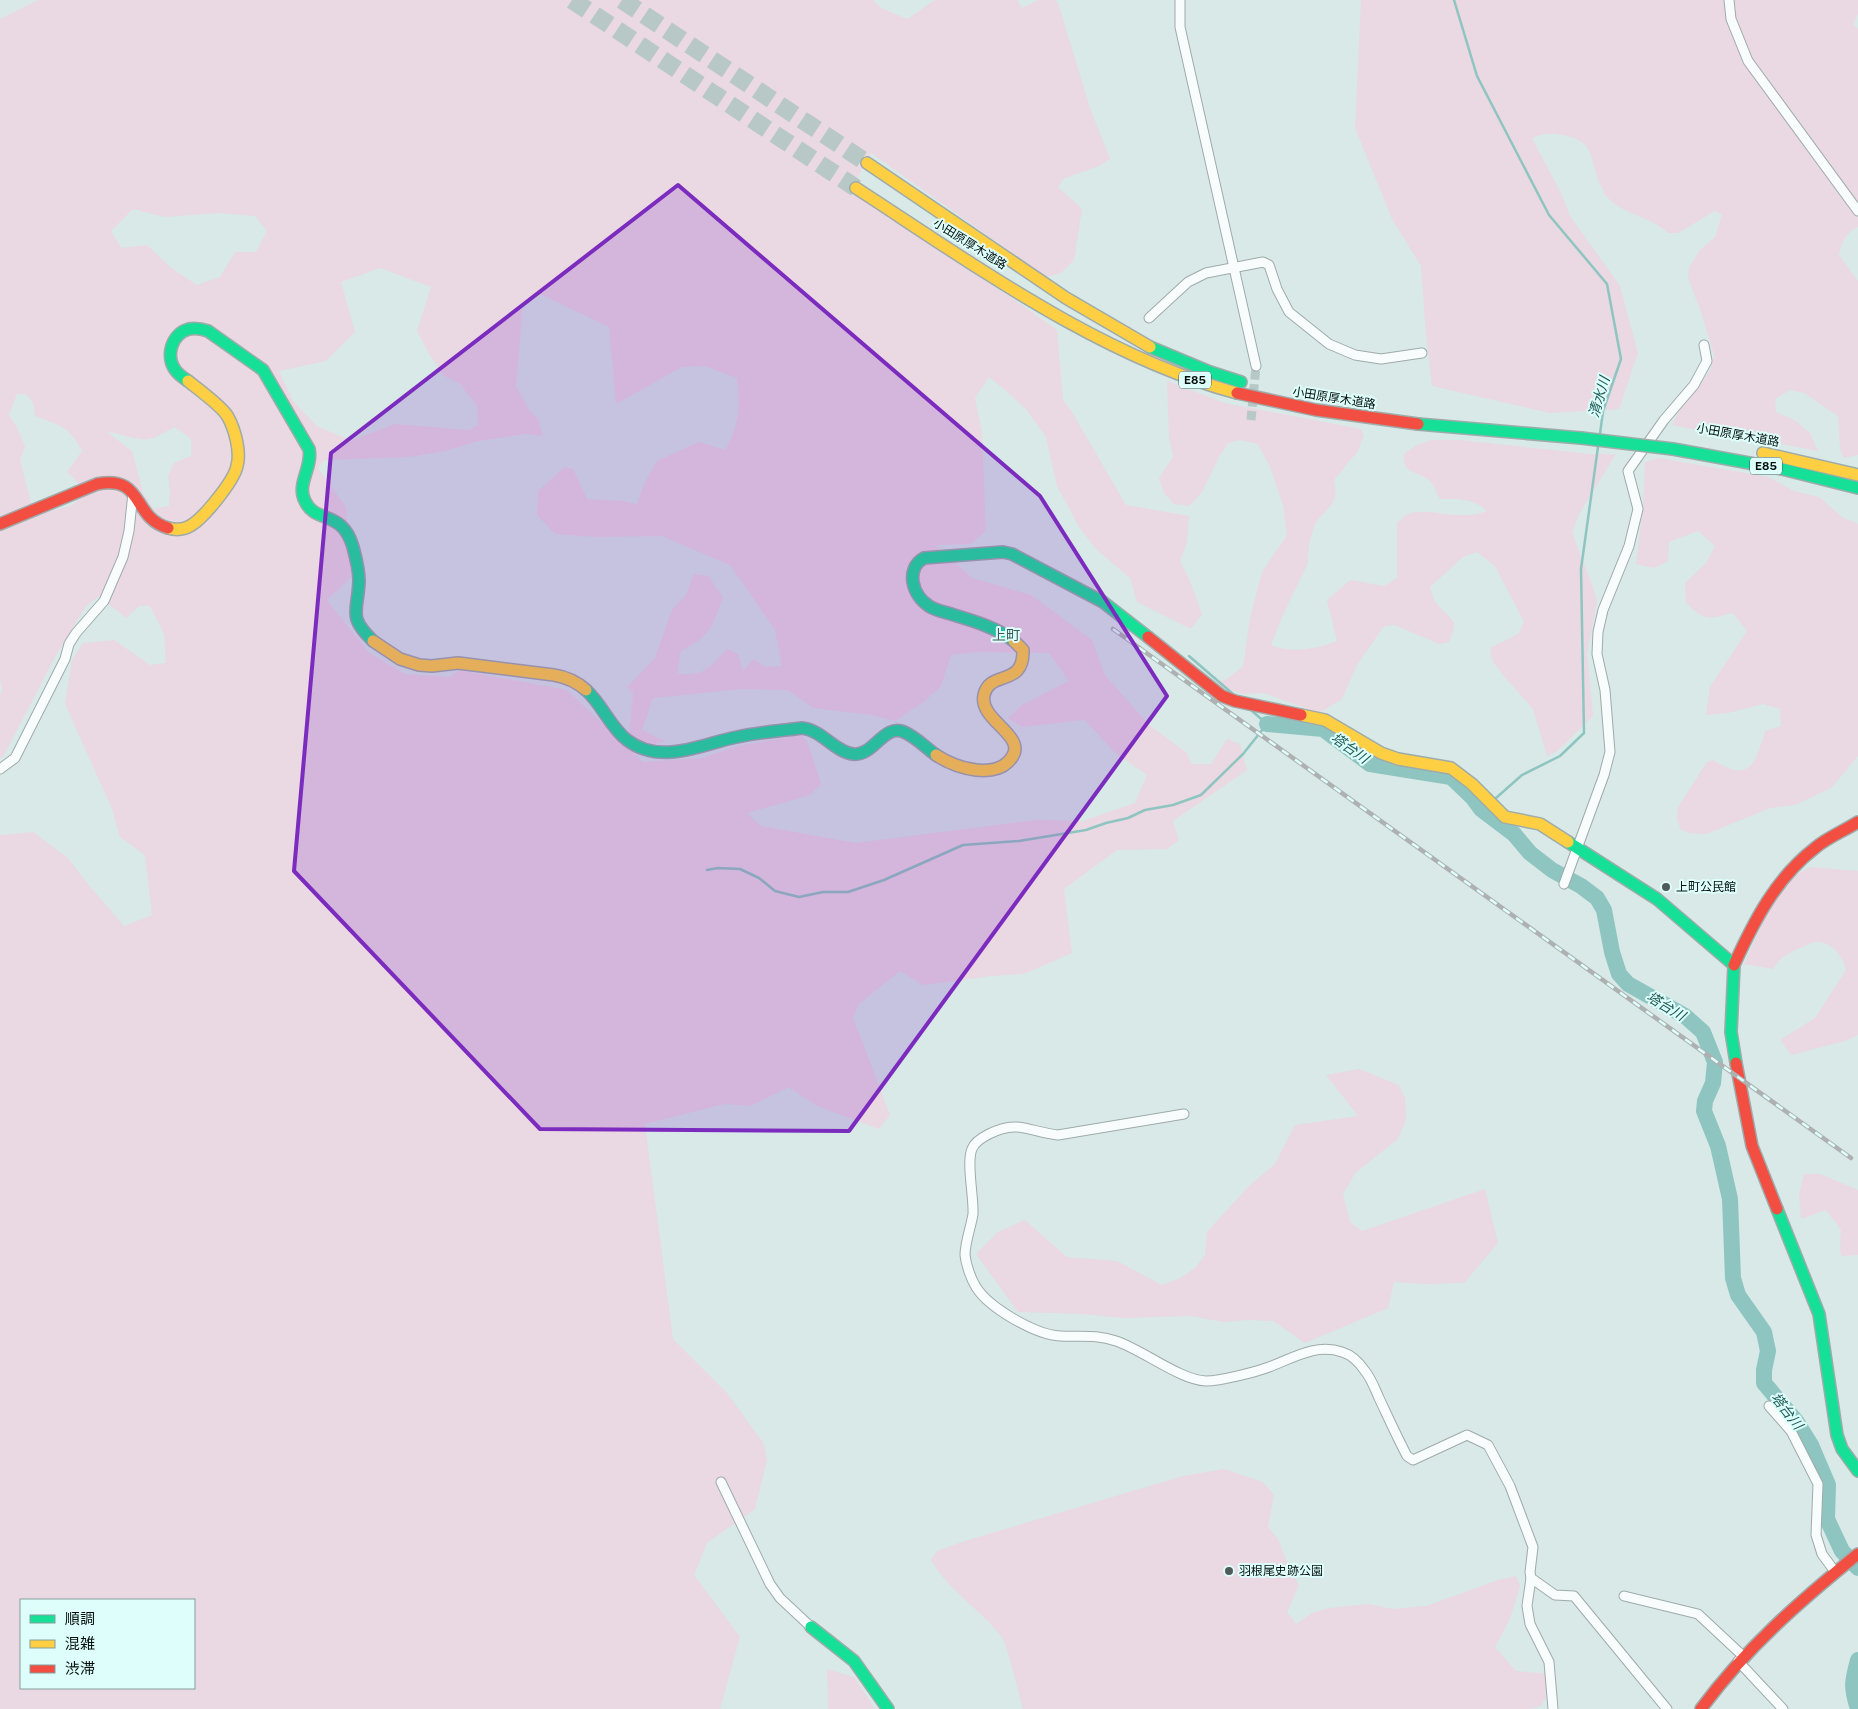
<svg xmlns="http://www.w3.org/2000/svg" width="1858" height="1709" font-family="'Public Sans','Noto Sans JP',sans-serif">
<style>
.green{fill:#ead8e3;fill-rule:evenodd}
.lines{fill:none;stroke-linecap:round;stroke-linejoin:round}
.stream{stroke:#8fc5c0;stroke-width:2.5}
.river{stroke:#8fc5c0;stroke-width:16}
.street-tunnel{stroke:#b8c8c7;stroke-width:9;stroke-dasharray:9 4.5;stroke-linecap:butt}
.highway-tunnel{stroke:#b8c8c7;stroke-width:18;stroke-dasharray:18 9;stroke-linecap:butt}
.street-casing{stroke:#9eabaa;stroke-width:11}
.fast-casing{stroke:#9eabaa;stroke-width:14}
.slow-casing{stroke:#9eabaa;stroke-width:14}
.jam-casing{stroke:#9eabaa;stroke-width:14}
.street{stroke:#f9fcfc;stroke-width:9}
.fast{stroke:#16e098;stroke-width:11}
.slow{stroke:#ffcf43;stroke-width:11}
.jam{stroke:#f24e42;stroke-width:11}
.rail-casing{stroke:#aeb1b1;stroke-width:4.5}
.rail{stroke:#ddfefb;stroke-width:2.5;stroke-dasharray:8;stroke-linecap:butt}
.fast-bridge-casing{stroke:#9eabaa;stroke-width:14;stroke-linecap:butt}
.fast-bridge{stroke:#16e098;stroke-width:11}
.marked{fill:#7b2cbf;fill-opacity:0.2;stroke:#7b2cbf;stroke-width:4;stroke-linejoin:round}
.poi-dot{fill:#4e5b5a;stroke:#ddfefb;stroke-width:2}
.labels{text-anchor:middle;stroke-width:4;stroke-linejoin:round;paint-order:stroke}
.shield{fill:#ddfefb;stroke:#455654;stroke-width:1}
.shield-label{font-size:11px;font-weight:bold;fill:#040e0d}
.street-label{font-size:12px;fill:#040e0d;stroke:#ddfefb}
.poi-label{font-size:12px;fill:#040e0d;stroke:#ddfefb;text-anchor:start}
.water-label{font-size:14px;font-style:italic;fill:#1e5955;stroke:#ddfefb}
.neighbourhood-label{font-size:14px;fill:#3e5a58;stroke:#ddfefb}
</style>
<rect width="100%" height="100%" fill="#d8e9e8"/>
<g class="green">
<path d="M38,0H873L881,8L907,19L935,0H1017L1022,8L1038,0H1055L1058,3L1090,108L1110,159L1099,166L1063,179L1058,187L1082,209L1074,260L1061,273L1046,277L871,153L850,191L1019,303L1057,330L1063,400L1072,412L1126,505L1189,516L1187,542L1180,561L1190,581L1202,614L1191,629L1137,602L1130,578L1095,548L1079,527L1057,486L1046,437L1026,409L1005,390L989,377L975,398L982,434L986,531L971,544L935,545L972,578L1031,595L1092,640L1105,675L1149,725L1186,752L1192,764H1211L1227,739L1240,744L1247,770L1173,821L1179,840L1167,849L1117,850L1064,889L1072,953L1024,974L991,976L923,985L900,971L859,1004L853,1017L890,1115L879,1129L817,1106L789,1087L750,1106L724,1104L645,1124L673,1339L727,1393L764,1444L767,1460L755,1509L707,1543L694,1575L740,1637L720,1709H0V835L33,832L67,857L87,883L124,926L152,915L145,855L120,837L112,809L65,704L72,660L83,643L114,640L150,665L166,663L164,634L150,606H139L126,618L99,596L86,606L55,657L3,757L0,758V695L2,691L0,679V19ZM133,209L164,217L219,213L255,216L267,231L256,252H235L220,277L197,285L171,268L147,245L121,248L111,231ZM380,268L431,287L417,331L428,352L443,375L460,384L477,406L478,425L469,430L395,424L351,441L317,426L293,401L279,371L326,361L355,332L341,282ZM538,293L609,327L616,404L682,367L705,366L737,378C740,411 740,419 726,450L699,442L657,461L645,482L637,504L623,501L587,499L573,469L565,467L538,491L537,515L555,534L597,537L662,536L730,565L775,630L782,666L765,667L754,659L743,671L738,654L727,649C710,667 703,678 677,673L681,651C712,634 711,629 723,597L708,576L694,574L686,595L672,610L655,658L627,687L633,694L629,733L647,746L665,741L642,730L653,698L742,689L788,690L813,708L872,715L895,721L925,701L941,686L951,655L976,652L1049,653L1069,681L1022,705L1008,718L1022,727L1085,720L1114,752L1147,775L1135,803L1083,821L1036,820L856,843L761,826L747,813L810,795L821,784L807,741L801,735L738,746L702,758L643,762L567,690L459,670L450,677L405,674L369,653L327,600L351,577L346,507L318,468L324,460L408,457L445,451L479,441L524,434L543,436L538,419L530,411L516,386L523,304ZM17,394H26L33,403L35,416C61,426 69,426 82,451L67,472L76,480L85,495L70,506L48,512L31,503L20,460L25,447L17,427L9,415ZM175,427L191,439V456L174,463L168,476L170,490L169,506L154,509L143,493L132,451L107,432C122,433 139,443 153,438C161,435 168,430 175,427ZM21,1600H194V1688H21Z"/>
<path d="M1361,0H1858V14L1853,24L1858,29V227C1846,232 1842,242 1839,255L1858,281V455L1844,458L1840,450L1838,416L1804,393L1790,390L1775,399L1776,412L1796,421L1810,433L1818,451L1749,438L1724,428L1706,432L1672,425L1680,409L1710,371L1714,355L1700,309L1688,278L1689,268L1699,251L1715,237L1722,215L1715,211L1678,233H1668C1651,217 1623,214 1608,198C1605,196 1604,191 1602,188C1588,162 1599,141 1562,135C1551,133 1542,133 1532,138L1562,195L1570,216L1620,286L1638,353L1619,409L1550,413L1432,386L1426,335L1421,266L1392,219L1355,128Z"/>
<path d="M1167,381L1225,403L1361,429L1364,435L1358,451L1334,480C1339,504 1330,504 1317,521C1311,530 1307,553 1308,563L1282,617L1271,645C1292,654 1317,649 1337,641L1327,600L1350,580L1384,586L1397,578V523C1400,520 1403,517 1406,515C1424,505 1461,523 1487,511C1474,498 1457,499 1440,499C1437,494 1434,485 1430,481C1418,470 1402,475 1404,454L1417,445L1431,440H1460L1590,454H1616L1579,514L1572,533L1594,590L1597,602L1587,654L1593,716L1556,752L1547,756L1533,709L1502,674L1492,660L1490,648L1518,634L1524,622L1495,566L1477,552L1463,557L1430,587C1432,593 1434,601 1438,605C1453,623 1459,617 1449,642L1439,644L1395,625L1384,626L1357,665L1342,699L1319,713L1264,693L1242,694L1214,683L1227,679L1243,666L1250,618L1262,572L1287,535L1283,505L1270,467L1258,444L1240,440L1228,443L1219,457L1202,492L1189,506L1174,504L1164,493L1159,478L1173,457L1169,437Z"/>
<path d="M1659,458L1768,477L1794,491L1819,497L1842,517L1858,524V756L1831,788L1795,805L1770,808L1707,834L1689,833L1681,830L1677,819L1678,807L1707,762L1713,760C1750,784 1756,763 1765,731L1781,726L1780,709L1763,704L1728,713L1706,715L1710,687L1747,631L1733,613C1708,619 1706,622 1686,603L1685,583L1706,563L1715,546L1698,531L1669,542L1668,561L1654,568L1636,564L1643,507L1645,462Z"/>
<path d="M1811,867L1858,871V1035L1845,1041L1791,1055L1780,1040L1815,1018L1846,970C1842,954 1829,938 1811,943C1806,945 1801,948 1796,950C1785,955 1780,958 1773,969L1744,964L1770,906L1787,879Z"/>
<polygon points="1359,1069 1399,1085 1405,1098 1406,1120 1398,1139 1355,1173 1343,1194 1350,1222 1362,1231 1485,1189 1498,1243 1464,1283 1423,1284 1394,1282 1388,1308 1305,1343 1273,1321 1248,1320 1223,1322 1191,1316 1123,1318 1083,1314 1018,1312 976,1254 998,1232 1025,1220 1067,1257 1117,1261 1162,1285 1180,1278 1195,1268 1205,1255 1207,1232 1248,1187 1275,1164 1295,1125 1358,1116 1326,1075"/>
<polygon points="1804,1174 1820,1174 1858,1190 1858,1255 1841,1256 1840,1248 1841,1230 1826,1210 1801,1219 1799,1194"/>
<path d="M1224,1469L1263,1482L1274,1495L1268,1527L1278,1539L1290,1570L1299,1585L1287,1612L1296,1624L1312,1613L1329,1608L1368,1604L1392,1609L1426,1606L1498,1580L1516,1576L1520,1586L1510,1619L1495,1647L1516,1671L1549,1674L1553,1685L1541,1706L1529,1709H1023C1019,1695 1008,1645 1001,1636C980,1609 948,1590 931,1560L937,1551L965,1541L1183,1476Z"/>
<polygon points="827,1669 854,1677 875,1709 828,1709"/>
</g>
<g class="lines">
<g class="stream">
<polyline points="1454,0 1477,76 1549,215 1607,284 1621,359 1603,411 1600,434"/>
<polyline points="1189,656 1233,694"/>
<polyline points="1496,798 1522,775 1560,756 1584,733 1581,569 1598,447"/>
<polyline points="1481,809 1486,805"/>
<polyline points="707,870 718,868 740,869 759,878 775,891 799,897 823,892 848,892 884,880 963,845 1019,841 1086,830 1106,823 1128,818 1145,810 1173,805 1201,795 1243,754 1267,724 1252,711"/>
</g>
<g class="river">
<polyline points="1267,724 1323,729 1370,764 1451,777 1473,798 1481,809 1514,834 1530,853 1552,870 1581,886 1597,898 1604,910 1612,952 1619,974 1628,984 1685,1016 1703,1032 1715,1062 1713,1083 1705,1101 1704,1111 1718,1146 1730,1199 1733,1278 1738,1295 1764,1332 1768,1351 1764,1370 1764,1383 1796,1421 1811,1445 1828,1485 1827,1519 1842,1551 1858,1568"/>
<path d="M1858,1709C1851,1687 1852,1682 1858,1660"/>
</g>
<polyline class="street-tunnel" points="1251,420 1256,366"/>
<g class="highway-tunnel">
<polyline points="572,0 856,188"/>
<polyline points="622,0 867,163"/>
</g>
<defs>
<g id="street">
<polyline points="1180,0 1180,27 1256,366"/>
<polyline points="1729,0 1731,19 1748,61 1858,211"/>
<polyline points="1149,318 1188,282 1206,273 1263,262 1269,265 1277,289 1289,312 1329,344 1355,355 1381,359 1422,353"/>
<polyline points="0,769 15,758 65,659 69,644 76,633 104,601 123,557 129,531 133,493"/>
<polyline points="1564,884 1604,775 1610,752 1605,690 1597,654 1598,632 1603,610 1629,546 1638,509 1628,471 1664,420 1694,385 1707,361 1704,345"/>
<path d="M1184,1114L1058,1135C1029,1132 1018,1119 989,1134C983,1137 974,1143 972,1149C966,1162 974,1197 973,1214C971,1227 965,1242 965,1255C966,1265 971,1279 976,1287C989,1308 1036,1335 1060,1336C1079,1337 1097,1334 1116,1341C1143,1350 1180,1380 1206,1381C1220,1381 1256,1372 1269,1367C1293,1358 1316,1343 1342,1352C1352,1355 1359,1362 1365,1371C1371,1378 1375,1389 1379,1398C1388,1417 1397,1437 1407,1456L1413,1460L1467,1435L1488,1445L1510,1486L1533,1547L1530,1572L1531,1578L1555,1595L1574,1596L1667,1709"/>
<polyline points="1769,1406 1791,1431 1818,1484 1816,1535 1822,1554 1836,1573"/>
<polyline points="721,1482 770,1584 780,1598 811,1627"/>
<polyline points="1531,1578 1527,1606 1530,1624 1549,1662 1553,1709"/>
<polyline points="1624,1596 1698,1614 1743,1656"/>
<polyline points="1738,1661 1783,1709"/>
</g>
<g id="fast">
<polyline points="1150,347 1210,372 1241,382"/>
<path d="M188,381C184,378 179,375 176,371C165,357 171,334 189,329C195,328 202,329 208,331L263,370L309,449C313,467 296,484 305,501C315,524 342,509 353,547C356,558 359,570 359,581C358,612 347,616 373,641"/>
<polyline points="1418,424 1581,438"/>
<polyline points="1673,449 1782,469 1858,488"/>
<path d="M1014,641C997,628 974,621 954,615C946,612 936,611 929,606C912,595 905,569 924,558L1003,552L1012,554L1103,602L1148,637"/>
<path d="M586,690C602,704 610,727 627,740C661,766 701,744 737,737C759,732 780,731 802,728C822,730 835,752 853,754C873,757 884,723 904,732C916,737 926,748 936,755"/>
<polyline points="1568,842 1657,899 1734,965 1731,1032 1736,1063"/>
<polyline points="1777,1209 1819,1314 1837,1435 1842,1449 1858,1471"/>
<polyline points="811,1627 854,1661 888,1709"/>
</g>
<g id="slow">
<polyline points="867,163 1066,298 1150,347"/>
<path d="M856,188C973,264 1101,357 1237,393"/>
<polyline points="1763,453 1858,475"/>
<path d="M168,528C175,530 183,530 190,526C203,519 234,481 237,466C241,452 235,430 228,417C223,407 198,389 188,381"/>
<path d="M373,641L400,659L419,665L432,666L458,663L554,675C566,677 576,681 586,690"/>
<polyline points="1301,715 1325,720 1381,753 1398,759 1451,768 1472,784 1505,817 1540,824 1568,842"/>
<path d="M936,755C948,763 961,768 976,770C986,771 1000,770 1008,762C1034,737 978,722 984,695C990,669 1024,688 1023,650L1014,641"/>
</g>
<g id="jam">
<polyline points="1237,393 1316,410 1418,424"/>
<path d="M0,524L97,484C145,475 131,517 168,528"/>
<polyline points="1148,637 1222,696 1235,701 1301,715"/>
<path d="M1734,965C1754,921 1776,878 1815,848C1828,837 1844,831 1858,822"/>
<polyline points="1736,1063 1752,1146 1777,1209"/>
<path d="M1701,1709C1745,1649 1800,1601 1858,1554"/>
</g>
</defs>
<use href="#street" class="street-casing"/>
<use href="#fast" class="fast-casing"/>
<use href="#slow" class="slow-casing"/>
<use href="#jam" class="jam-casing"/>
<use href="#street" class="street"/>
<use href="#fast" class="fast"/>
<use href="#slow" class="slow"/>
<use href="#jam" class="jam"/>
<defs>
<polyline id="rail" points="1113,629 1851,1158"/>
</defs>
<use href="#rail" class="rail-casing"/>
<use href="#rail" class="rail"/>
<defs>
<polyline id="fast-bridge" points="1581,438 1673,449"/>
</defs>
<use href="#fast-bridge" class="fast-bridge-casing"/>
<use href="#fast-bridge" class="fast-bridge"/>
</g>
<path class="marked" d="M678,185L1040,496L1167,696L849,1131L540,1129L294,871L331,453Z"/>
<g class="poi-dot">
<circle cx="1666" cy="887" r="5"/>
<circle cx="1229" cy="1571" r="5"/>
</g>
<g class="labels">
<g class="shield">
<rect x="1179" y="371.5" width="32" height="17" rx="4"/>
<rect x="1750" y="457.5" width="32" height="17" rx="4"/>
</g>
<g class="shield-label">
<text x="1195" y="384">E85</text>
<text x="1766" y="470">E85</text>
</g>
<g class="street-label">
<text transform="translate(970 244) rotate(32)" y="4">小田原厚木道路</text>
<text transform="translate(1334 398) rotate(9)" y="4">小田原厚木道路</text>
<text transform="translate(1738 435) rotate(10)" y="4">小田原厚木道路</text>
</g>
<g class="poi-label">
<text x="1676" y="891">上町公民館</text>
<text x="1239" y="1575">羽根尾史跡公園</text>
</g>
<g class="water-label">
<text transform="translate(1599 397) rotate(-74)" y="5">清水川</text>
<text transform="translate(1350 748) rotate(35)" y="5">塔台川</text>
<text transform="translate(1666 1006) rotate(31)" y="5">塔台川</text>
<text transform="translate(1787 1411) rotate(52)" y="5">塔台川</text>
</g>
<g class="neighbourhood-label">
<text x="1006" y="640">上町</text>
</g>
</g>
<rect x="20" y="1599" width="175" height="90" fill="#ddfefb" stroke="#869e9c"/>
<rect x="30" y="1615" width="25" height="8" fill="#16e098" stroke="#869e9c"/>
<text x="65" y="1624" font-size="15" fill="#040e0d">順調</text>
<rect x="30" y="1640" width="25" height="8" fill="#ffcf43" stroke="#869e9c"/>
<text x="65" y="1649" font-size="15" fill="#040e0d">混雑</text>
<rect x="30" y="1665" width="25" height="8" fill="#f24e42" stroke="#869e9c"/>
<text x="65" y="1674" font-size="15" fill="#040e0d">渋滞</text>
</svg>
